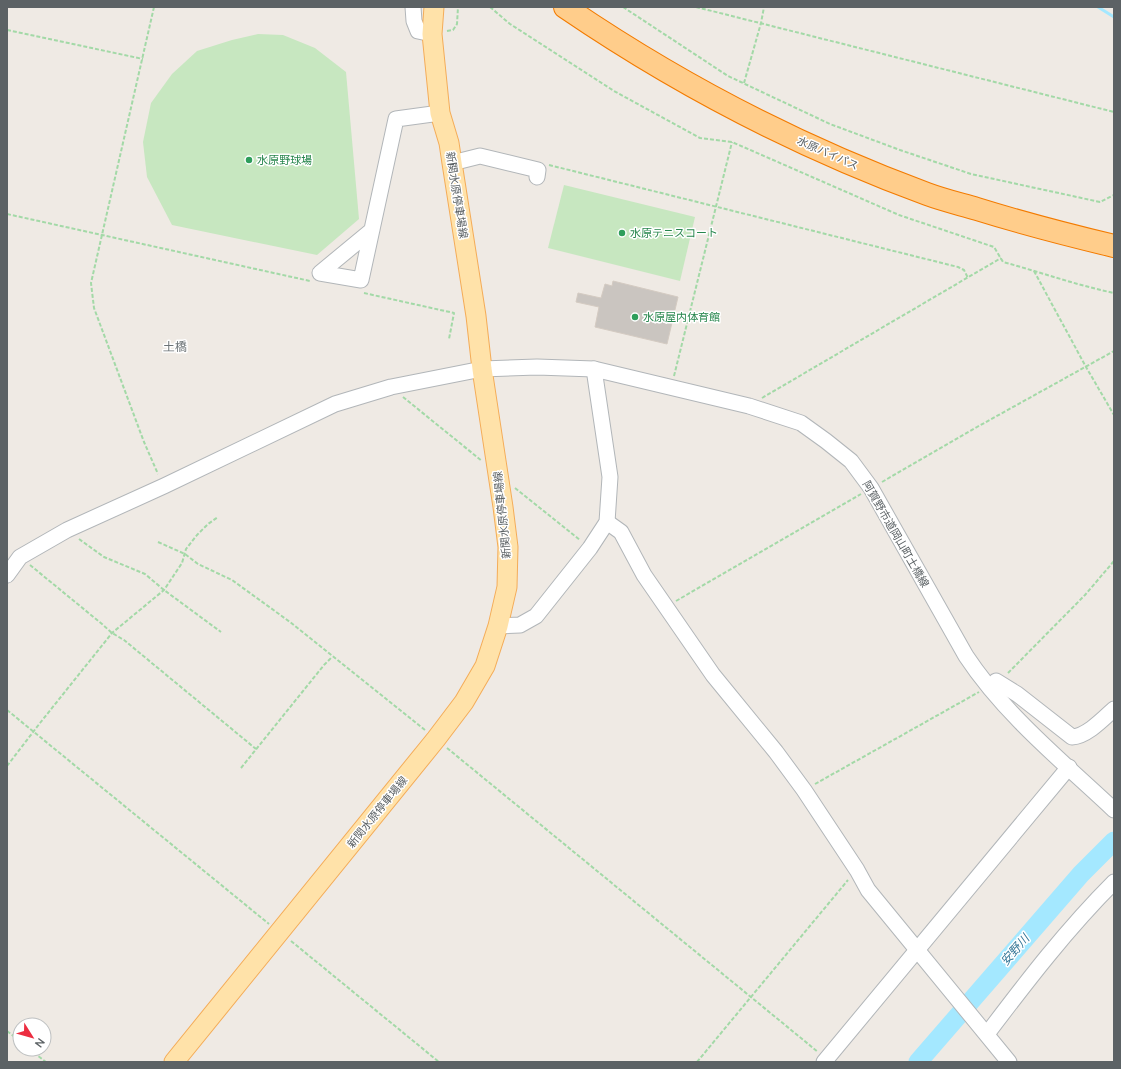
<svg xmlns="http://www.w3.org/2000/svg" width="1121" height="1069" font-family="'Nunito Sans','Noto Sans JP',sans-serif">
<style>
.green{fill:#c7e7c0}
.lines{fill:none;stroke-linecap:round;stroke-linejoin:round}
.stream{stroke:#a4e8ff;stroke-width:3}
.river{stroke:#a4e8ff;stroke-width:19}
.building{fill:#cac5c0;stroke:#d4cbc2}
.minor-casing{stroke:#b2b6b9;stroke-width:17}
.major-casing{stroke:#f4ac58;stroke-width:21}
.highway-casing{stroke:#f37b00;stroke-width:24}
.path{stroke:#a3d9a7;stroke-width:2;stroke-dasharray:4 2;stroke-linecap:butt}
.minor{stroke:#fff;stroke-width:15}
.major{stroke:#ffe2a9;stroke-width:19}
.highway{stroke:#ffcd8b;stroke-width:22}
.leisure-dot{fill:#2e9e5b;stroke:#fff;stroke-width:1.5}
.labels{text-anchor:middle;stroke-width:3;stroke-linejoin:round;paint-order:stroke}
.street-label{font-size:11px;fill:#5c6265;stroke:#fff}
.leisure-label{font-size:11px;fill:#27864d;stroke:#fff;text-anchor:start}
.neighbourhood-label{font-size:12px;fill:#6d7477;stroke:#fff}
.water-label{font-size:12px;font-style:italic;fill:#367898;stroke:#fff}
</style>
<rect width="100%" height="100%" fill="#efeae4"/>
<g class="green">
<polygon points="258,34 283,35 315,48 346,72 359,219 317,255 172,225 147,177 143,142 151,103 172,74 197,51 232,40"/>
<polygon points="564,185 695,217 680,281 548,248"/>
</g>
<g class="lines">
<polyline class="stream" points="1098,7 1114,17"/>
<polyline class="river" points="918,1062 1081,874 1114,841"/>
</g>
<polygon class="building" points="613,281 678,297 667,344 595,327 599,307 576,302 578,293 601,298 605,284 612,286"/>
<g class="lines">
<defs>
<g id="minor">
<polyline points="413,7 414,21 418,31 432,34"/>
<polyline points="452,163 480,156 538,170 537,177"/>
<polyline points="372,230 320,273 361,280 396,119 440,113"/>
<polyline points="607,522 621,532 644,575 713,675 776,752 804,790 857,870 868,890 1009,1062"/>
<path d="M7,575L20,557L67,530L164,486L335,404L391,387L482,369L537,367L594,369L749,406L801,423L826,441L851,461L871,488L966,656C1005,715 1063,762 1114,810"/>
<polyline points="498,626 520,625 536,616 590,548 607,522 610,477 594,369"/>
<path d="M996,681L1017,694L1072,737C1087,736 1103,719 1114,709"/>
<path d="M987,1034C1027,981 1067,929 1114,882"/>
<polyline points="824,1062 1069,767"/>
</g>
<polyline id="major" points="174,1062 436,739 464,702 485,666 498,626 507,587 508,547 503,507 482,369 476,316 452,163 449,143 440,113 432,34 434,7"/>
<path id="highway" d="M565,7C678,84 799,147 927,194C943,200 960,204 977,209C1022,223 1068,235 1114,246"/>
</defs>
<use href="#minor" class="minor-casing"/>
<use href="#major" class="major-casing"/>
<use href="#highway" class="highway-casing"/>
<g class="path">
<polyline points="154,7 91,283 94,308 144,442 158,474"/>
<path d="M490,7L510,24L614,91L700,138L732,142L899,215L994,247L1003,262C1040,272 1076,285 1114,293"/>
<polyline points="623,7 728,76 830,124 900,150 971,174 1100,202 1114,195"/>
<polyline points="696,7 1114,112"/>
<polyline points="7,30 143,59"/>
<polyline points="447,31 453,30 457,24 458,7"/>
<polyline points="744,83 761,23 764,7"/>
<polyline points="549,165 958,267 964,270 968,278"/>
<polyline points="7,214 310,281"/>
<polyline points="1034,271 1086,367 1114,415"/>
<polyline points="364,293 454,313 449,339"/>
<polyline points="674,376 732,142"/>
<polyline points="403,397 482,461"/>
<polyline points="762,398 1001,258"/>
<polyline points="882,482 977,427 1114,351"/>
<polyline points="515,488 580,540"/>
<polyline points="79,539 104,557 145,574 164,590 221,632"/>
<polyline points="158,542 185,554 198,564 232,580 290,622 425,730"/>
<polyline points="30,565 102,624 112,633 124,640 256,749"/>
<polyline points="676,601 861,494"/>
<polyline points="1008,673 1085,595 1114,561"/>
<polyline points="7,710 269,924"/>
<polyline points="447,748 818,1052"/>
<polyline points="7,766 40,723 112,633 164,590 182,563 186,549 197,535 208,524 218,517"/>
<polyline points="241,768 324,665 332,657"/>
<polyline points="815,784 979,692"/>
<polyline points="291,941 439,1062"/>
<polyline points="7,1031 20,1041"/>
<polyline points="29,1049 46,1062"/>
<polyline points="697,1062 848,880"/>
</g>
<use href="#minor" class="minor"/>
<use href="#major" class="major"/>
<use href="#highway" class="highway"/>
</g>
<g class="leisure-dot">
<circle cx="249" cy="160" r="4"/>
<circle cx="622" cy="233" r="4"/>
<circle cx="635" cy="317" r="4"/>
</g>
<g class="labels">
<g class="street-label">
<text transform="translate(828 153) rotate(24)" y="4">水原バイパス</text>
<text transform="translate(457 195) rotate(81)" y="4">新関水原停車場線</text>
<text transform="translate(502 515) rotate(-96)" y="4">新関水原停車場線</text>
<text transform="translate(896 534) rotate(60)" y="4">阿賀野市道岡山町土橋線</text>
<text transform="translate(377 812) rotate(-51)" y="4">新関水原停車場線</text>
</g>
<g class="leisure-label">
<text x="257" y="164">水原野球場</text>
<text x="630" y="237">水原テニスコート</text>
<text x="643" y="321">水原屋内体育館</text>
</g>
<g class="neighbourhood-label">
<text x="175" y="351">土橋</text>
</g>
<g class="water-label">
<text transform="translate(1015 950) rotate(-49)" y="4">安野川</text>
</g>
</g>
<rect width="1121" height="1069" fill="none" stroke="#5c6265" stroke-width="16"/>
<g transform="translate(32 1037) rotate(127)"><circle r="19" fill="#ffffff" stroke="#bec0c1"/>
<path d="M0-3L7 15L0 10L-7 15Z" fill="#ec2d40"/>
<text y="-6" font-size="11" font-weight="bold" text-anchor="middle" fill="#5c6265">N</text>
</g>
</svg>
